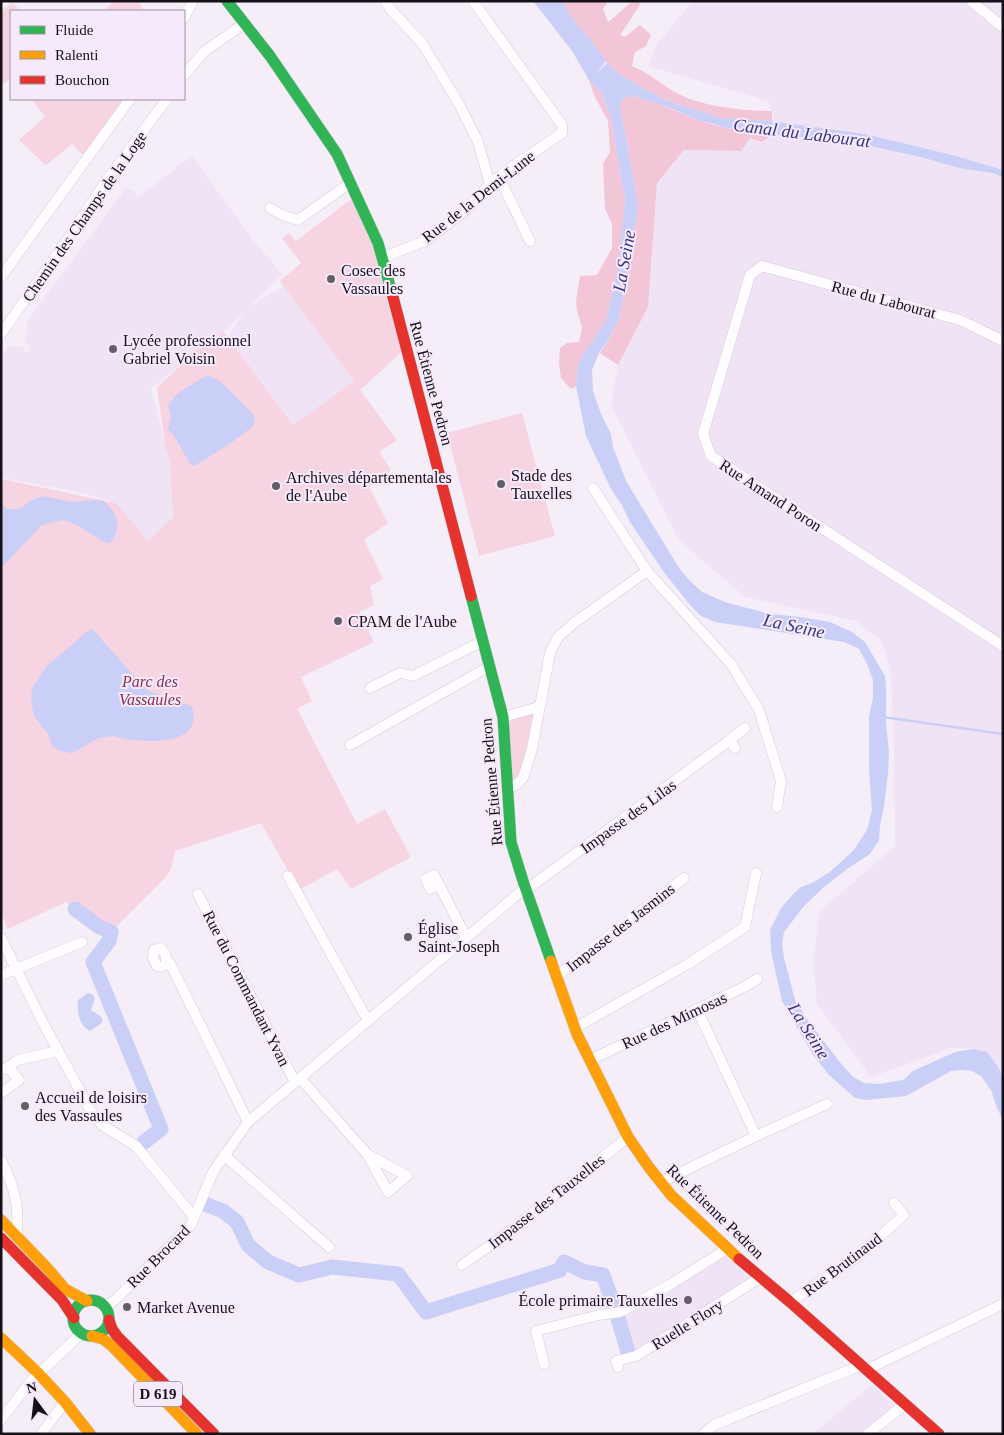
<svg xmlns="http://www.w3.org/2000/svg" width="1004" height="1435" font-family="'Times New Roman',serif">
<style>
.built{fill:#f1e3f6}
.green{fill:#f7d4e1}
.forest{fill:#f3c6d7}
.water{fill:#cacff7}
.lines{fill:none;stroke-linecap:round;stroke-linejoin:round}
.stream{stroke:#cacff7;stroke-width:2.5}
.river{stroke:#cacff7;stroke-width:15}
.street-casing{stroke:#d2ccd4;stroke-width:11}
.fast-casing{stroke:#d2ccd4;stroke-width:12}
.slow-casing{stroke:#d2ccd4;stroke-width:12}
.jam-casing{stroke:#d2ccd4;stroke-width:12}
.street{stroke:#fefcfe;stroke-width:10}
.fast{stroke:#30b455;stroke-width:11}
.slow{stroke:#ff9f0a;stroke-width:11}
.jam{stroke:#e5322d;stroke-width:11}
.poi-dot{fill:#645e66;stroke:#f7e9fc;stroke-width:2}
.labels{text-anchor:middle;stroke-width:4;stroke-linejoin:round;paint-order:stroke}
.shield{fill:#f7e9fc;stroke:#5a525c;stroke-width:1}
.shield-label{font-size:15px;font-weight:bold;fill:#161118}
.street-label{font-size:16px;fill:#161118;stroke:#f7e9fc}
.poi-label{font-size:16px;fill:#161118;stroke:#f7e9fc;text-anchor:start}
.park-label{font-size:16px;font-style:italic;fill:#883151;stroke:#f7e9fc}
.water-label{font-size:18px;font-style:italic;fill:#323781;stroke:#f7e9fc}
</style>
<rect width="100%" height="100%" fill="#f5edf8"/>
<g class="built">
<polygon points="692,1 1003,1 1003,1080 999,1068 977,1049 951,1048 871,1077 817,1004 813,961 819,912 895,846 894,758 891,671 881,641 857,621 745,597 679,540 611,405 618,365 648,307 657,183 684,150 741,151 750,138 772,134 773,117 768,101 648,66 656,46"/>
<polygon points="192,156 253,240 282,274 249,307 284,286 355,380 293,425 228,337 244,312 209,345 192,351 185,361 151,389 170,461 173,517 148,542 116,503 80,492 6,479 1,473 1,358 9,346 24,347 24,352 29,352 29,344 25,343 28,320 126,188 133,190 138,197 173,171 176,167"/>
<polygon points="720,1256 728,1258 755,1282 637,1354 631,1353 621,1319 701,1271"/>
<polygon points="872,1385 894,1405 861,1434 813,1434"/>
</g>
<g class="green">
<polygon points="115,1 138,1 144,11 103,11"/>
<polygon points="13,3 21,11 11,11 11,78 1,86 1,11"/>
<polygon points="32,99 123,99 83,155 72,144 46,165 19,140 45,117"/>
<polygon points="353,198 385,269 405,349 360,390 397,440 379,452 391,470 369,487 388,523 364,540 383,579 370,586 374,605 359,612 374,642 301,677 312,701 297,709 357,824 385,809 411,857 351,889 337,869 299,890 261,823 175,851 171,869 166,877 111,932 98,926 66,902 8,929 1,913 1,479 116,503 148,541 173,517 170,461 166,449 157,388 185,361 192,351 209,345 223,331 293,425 354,381 280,281 301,263 282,238 289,233 296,241"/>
<polygon points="522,413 555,536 479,556 447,433"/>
<polygon points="529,713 532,714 533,717 520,778 512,784 507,727 512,719"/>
</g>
<g class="forest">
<path d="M565,1H608L603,9L608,22L612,19L632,1H639L640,5L620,35L625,37L640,25L651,35L646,46L635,52L632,66C652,74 666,89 685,97C708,107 746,111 772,111V121L721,118L663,99L622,76L607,63L588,37L575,23L567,11Z"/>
<polygon points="589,80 603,95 611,119 625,200 624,218 619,261 607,318 589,346 583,353 578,366 576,386 571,389 561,378 559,363 560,348 567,343 579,342 582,328 577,311 576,301 580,276 597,275 612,248 612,224 605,209 603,164 610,152 608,121 594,95"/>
<path d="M627,96C653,98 676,112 700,121C723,129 748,131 772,134L762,142L750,138L741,151L684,150L657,183L648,307L618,365L600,353L607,343L619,320L634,239L638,205L625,132L620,109L622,100Z"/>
</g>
<g class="water">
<path d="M533,1H565C569,19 578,25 589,38C595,46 601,54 606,61L596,74L607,63L622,76L663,99L721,118L772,121L865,134L952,155L1003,170V177L993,173L959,168L921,157L856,143L736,130L700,121L668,107L637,97L627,96L622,100L620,109L625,132L638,205L634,239L619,320L606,344L599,353L592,370L593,391L601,414L611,434L613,447L626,481L679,568L689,580L702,592L725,602L770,614L801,617L830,622L852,632L865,642L885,676L886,687V723L889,752L888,773L884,807L880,825L879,840L870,854L847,869L824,887L804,906L784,932L782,944L784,958L795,1000L807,1019L838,1060L853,1077L864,1083L880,1084L903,1080L913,1071L955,1052L974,1049L987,1052L999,1068L1003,1080V1120L997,1108L991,1090L981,1076L972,1071L962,1070L951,1071L906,1096L866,1100L855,1098L829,1075L813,1055L782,1001L771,951L770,930L781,908L794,893L801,887L814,882L831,871L853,851L867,830L872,810L869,770V716L873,698V680L867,664L859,649L844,642L715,622L701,616L690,605L663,571L630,522L622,505L611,489L586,436L576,386L578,366L583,353L589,346L607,318L619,261L625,200L611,119L603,95L589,80L572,51Z"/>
<polygon points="207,375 220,381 253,414 255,423 251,428 228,445 194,466 190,464 173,434 168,430 171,417 168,405 177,394"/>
<path d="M43,496L73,502L93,500L104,501C107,505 113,510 115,515C119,524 117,536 110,543H106L77,525L64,520L53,522L42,525L1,568V502L7,509H19L30,501Z"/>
<path d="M90,629L93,630L146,689C160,698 178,698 192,707L194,717L192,726L185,734L173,739L153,741L131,740L113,736L99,738L72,753L59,751L52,746L48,734L34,716L31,700L32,688L47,666Z"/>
<path d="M88,993L92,994L95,998L91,1010C95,1013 99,1014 102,1018V1023L90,1031C78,1024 77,1012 78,1000Z"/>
</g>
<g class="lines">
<polyline class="stream" points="883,717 1003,734"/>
<g class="river">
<polyline points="75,909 98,926 111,932 109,941 93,962 161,1129 144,1142"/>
<polyline points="205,1204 223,1211 237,1222 248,1245 268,1262 299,1275 332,1267 398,1274 426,1312 560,1270 564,1262 585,1272 603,1275 615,1308 628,1352"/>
</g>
<defs>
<g id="street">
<polyline points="385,1 391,10 422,43 459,104 478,142 490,184"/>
<polyline points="971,1 1003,27"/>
<polyline points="1,3 4,1"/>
<polyline points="184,18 193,1"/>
<polyline points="184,75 205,51 245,23"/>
<polyline points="499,177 530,241"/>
<polyline points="270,208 282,215 298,220 350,183"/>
<polyline points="382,258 425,241 466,210 490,184 506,171 562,133 562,125 473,1"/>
<polyline points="1,277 130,99"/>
<polyline points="1,334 65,243 106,181 167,99"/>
<polyline points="1003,341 960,320 762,266 750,275 703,434 711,456 1003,646"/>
<polyline points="593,488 647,571 731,664 759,710 781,781 777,807"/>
<polyline points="370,688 400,673 413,676 483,641"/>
<polyline points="503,717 539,707"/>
<polyline points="730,740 745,728"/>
<polyline points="350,745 490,666"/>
<polyline points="507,788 516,785 523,778 532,749 550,653 558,637 574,623 647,571"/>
<polyline points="288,876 368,1021"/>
<polyline points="439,885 430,889 426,879 434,875 466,937"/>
<polyline points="526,890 730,740 735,748"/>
<polyline points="198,894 295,1082"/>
<polyline points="1,938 42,1021 91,1111 102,1125 136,1146 194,1217"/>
<path d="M160,948C165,952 168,958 165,965L161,967L157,966L153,958L154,950Z"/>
<polyline points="166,962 170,963 248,1122"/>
<polyline points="1,975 82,942"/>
<polyline points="557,976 684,878"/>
<polyline points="697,1009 756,1136"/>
<polyline points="575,1028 688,964 745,927 756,873"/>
<polyline points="590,1060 746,986 757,979"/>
<polyline points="1,1070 5,1069 18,1060 58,1051"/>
<polyline points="300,1078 367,1154 407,1176 388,1192 367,1154"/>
<polyline points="1,1093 19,1080 8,1067"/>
<polyline points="224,1155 329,1247"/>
<path d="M1,1160C15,1187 19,1205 17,1236"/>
<polyline points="661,1182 756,1136 827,1104"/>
<polyline points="462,1265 506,1234 628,1137"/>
<polyline points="790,1302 856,1258 904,1215 894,1203"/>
<polyline points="105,1307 115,1300 191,1225 213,1172 248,1122 525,888"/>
<polyline points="544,1364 536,1331 599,1315 620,1312 671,1284 727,1249"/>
<polyline points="618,1367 616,1361 636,1356 761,1277"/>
<polyline points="868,1369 1003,1304"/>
<polyline points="1,1420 31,1381 82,1333"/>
<polyline points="41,1434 65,1402"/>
<polyline points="703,1434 714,1425 862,1365"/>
<polyline points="868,1434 905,1404"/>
</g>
<g id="fast">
<polyline points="227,1 270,56 337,154 378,243 393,297"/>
<polyline points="471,596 503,717 511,842 523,881 551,961"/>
<circle cx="91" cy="1318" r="18"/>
</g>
<g id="slow">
<polyline points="551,961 577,1034 628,1137 648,1166 671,1195 739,1259"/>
<polyline points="1,1220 49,1270 65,1289 87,1301"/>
<polyline points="92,1336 103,1339 112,1346 197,1434"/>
<polyline points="1,1338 38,1373 65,1402 90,1434"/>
</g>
<g id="jam">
<polyline points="393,297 471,596"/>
<polyline points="1,1238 62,1300 74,1318"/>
<polyline points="739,1259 790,1302 939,1434"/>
<polyline points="109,1320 112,1329 117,1336 214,1434"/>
</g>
</defs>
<use href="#street" class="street-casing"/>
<use href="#fast" class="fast-casing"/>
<use href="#slow" class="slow-casing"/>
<use href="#jam" class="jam-casing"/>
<use href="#street" class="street"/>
<use href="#fast" class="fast"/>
<use href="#slow" class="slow"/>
<use href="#jam" class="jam"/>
</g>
<g class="poi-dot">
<circle cx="331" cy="279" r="5"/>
<circle cx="113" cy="349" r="5"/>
<circle cx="501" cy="484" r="5"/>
<circle cx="276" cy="486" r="5"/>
<circle cx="338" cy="621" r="5"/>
<circle cx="408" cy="937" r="5"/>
<circle cx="25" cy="1106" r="5"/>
<circle cx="688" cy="1300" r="5"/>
<circle cx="127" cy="1307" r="5"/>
</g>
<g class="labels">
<rect class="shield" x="134" y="1381.5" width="48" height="25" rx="4"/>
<g class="shield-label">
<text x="158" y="1399">D 619</text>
</g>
<g class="street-label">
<text transform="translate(478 196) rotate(-38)" y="6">Rue de la Demi-Lune</text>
<text transform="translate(84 216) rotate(-55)" y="6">Chemin des Champs de la Loge</text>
<text transform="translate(884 299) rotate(15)" y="6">Rue du Labourat</text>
<text transform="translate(432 383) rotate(75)" y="6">Rue Étienne Pedron</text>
<text transform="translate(771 495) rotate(33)" y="6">Rue Amand Poron</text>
<text transform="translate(491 782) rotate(-95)" y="6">Rue Étienne Pedron</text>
<text transform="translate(628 816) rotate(-36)" y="6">Impasse des Lilas</text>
<text transform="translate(620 927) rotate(-38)" y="6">Impasse des Jasmins</text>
<text transform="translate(247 988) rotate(63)" y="6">Rue du Commandant Yvan</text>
<text transform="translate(674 1020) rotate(-25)" y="6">Rue des Mimosas</text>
<text transform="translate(546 1201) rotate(-38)" y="6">Impasse des Tauxelles</text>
<text transform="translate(716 1211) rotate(44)" y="6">Rue Étienne Pedron</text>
<text transform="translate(158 1256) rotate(-45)" y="6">Rue Brocard</text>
<text transform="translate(842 1264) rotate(-37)" y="6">Rue Brutinaud</text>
<text transform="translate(687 1324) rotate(-32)" y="6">Ruelle Flory</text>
</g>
<g class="poi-label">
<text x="341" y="276">Cosec des<tspan x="341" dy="18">Vassaules</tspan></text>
<text x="123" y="346">Lycée professionnel<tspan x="123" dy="18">Gabriel Voisin</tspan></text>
<text x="511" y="481">Stade des<tspan x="511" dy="18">Tauxelles</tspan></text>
<text x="286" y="483">Archives départementales<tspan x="286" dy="18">de l'Aube</tspan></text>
<text x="348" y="627">CPAM de l'Aube</text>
<text x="418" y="934">Église<tspan x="418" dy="18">Saint-Joseph</tspan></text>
<text x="35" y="1103">Accueil de loisirs<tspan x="35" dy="18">des Vassaules</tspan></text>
<text x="678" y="1306" text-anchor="end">École primaire Tauxelles</text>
<text x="137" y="1313">Market Avenue</text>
</g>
<g class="park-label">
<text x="150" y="687">Parc des<tspan x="150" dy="18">Vassaules</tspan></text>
</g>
<g class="water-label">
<text transform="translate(802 133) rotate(7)" y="6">Canal du Labourat</text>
<text transform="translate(624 261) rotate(-80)" y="6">La Seine</text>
<text transform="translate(794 626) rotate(12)" y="6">La Seine</text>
<text transform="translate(809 1031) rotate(58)" y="6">La Seine</text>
</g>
</g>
<rect width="1004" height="1435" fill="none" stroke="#161118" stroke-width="5"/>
<rect x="10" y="10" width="175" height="90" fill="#f7e9fc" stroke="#9d93a1"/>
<rect x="20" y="26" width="25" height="8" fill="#30b455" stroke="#9d93a1"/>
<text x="55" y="35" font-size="15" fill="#161118">Fluide</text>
<rect x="20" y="51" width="25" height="8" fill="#ff9f0a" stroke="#9d93a1"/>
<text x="55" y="60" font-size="15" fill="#161118">Ralenti</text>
<rect x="20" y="76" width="25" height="8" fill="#e5322d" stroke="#9d93a1"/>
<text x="55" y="85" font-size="15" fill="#161118">Bouchon</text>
<g transform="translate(35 1400) rotate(345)" stroke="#f7e9fc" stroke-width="4" paint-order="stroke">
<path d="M0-4L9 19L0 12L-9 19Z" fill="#161118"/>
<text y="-8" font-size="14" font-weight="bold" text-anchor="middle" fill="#161118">N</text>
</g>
</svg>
